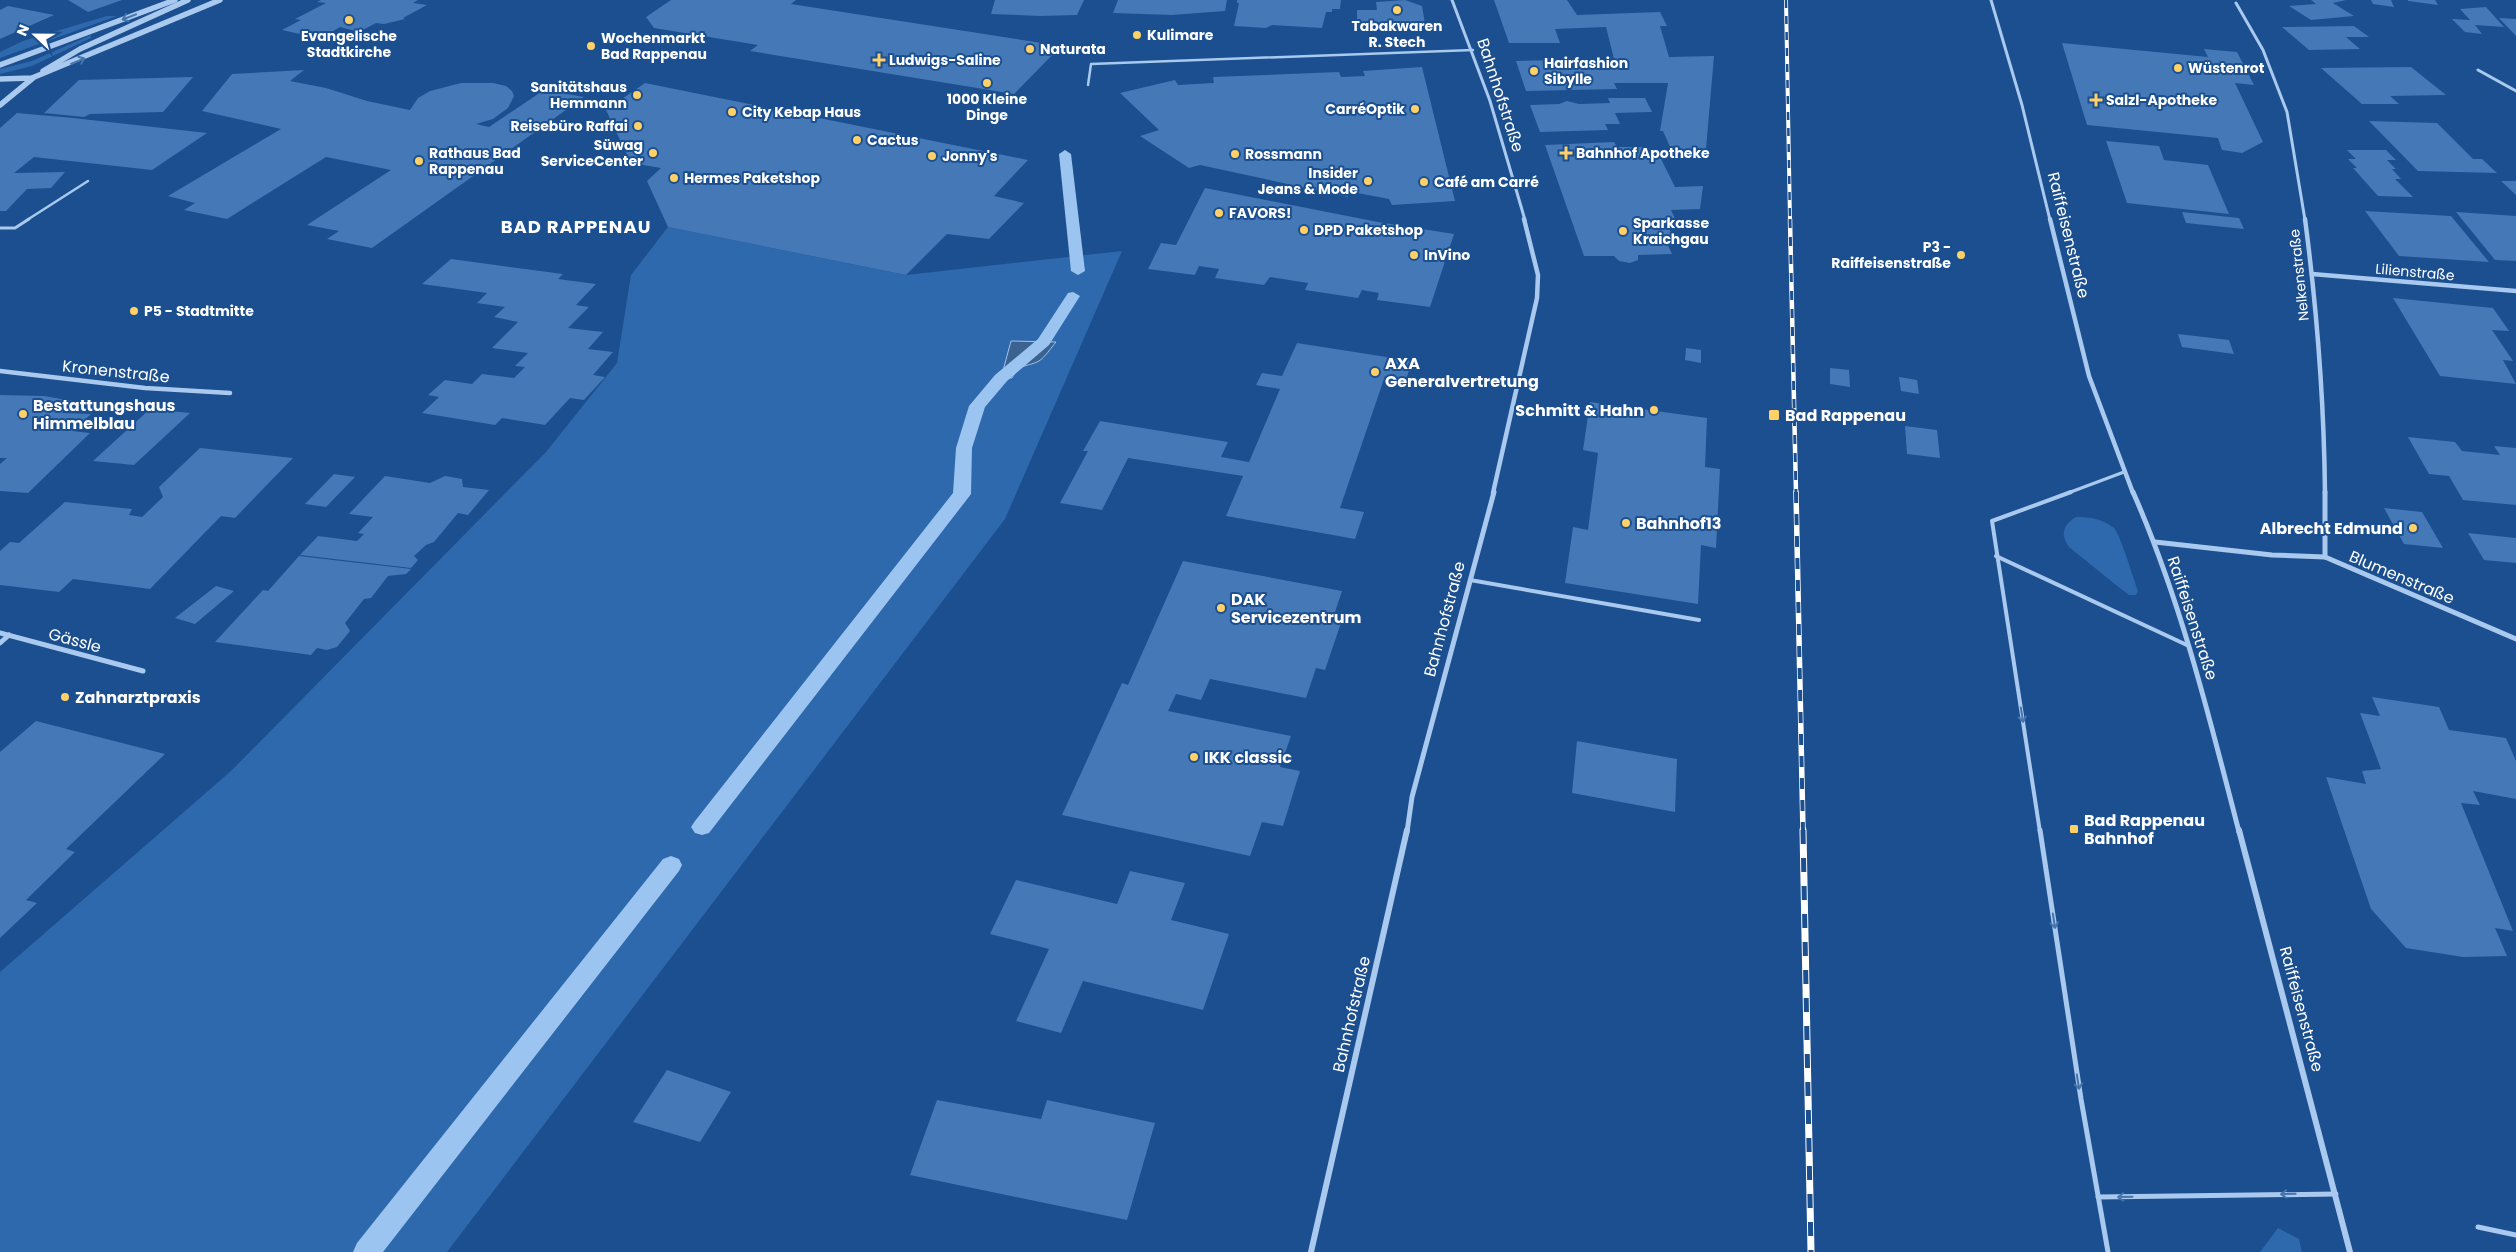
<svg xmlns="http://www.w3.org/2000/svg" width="2516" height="1252" font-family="Poppins,sans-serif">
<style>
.green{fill:#2e69ad}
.water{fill:#3c6290;stroke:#9cc4f0}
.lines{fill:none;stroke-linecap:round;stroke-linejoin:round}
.stream{fill:#9cc4f0;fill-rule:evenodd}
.building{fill:#4478b7}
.service-far3{stroke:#a9c9ee;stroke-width:2.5}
.service-far2{stroke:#a9c9ee;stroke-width:3}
.service-far1{stroke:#a9c9ee;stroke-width:4}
.service{stroke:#a9c9ee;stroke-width:5}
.minor-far3{stroke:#a9c9ee;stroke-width:3}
.minor-far2{stroke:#a9c9ee;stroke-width:4.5}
.minor-far1{stroke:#a9c9ee;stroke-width:5}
.minor{stroke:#a9c9ee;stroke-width:6}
.tertiary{stroke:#a9c9ee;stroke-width:5.5}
.rail-far3-casing{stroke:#fff;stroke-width:4}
.rail-far2-casing{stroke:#fff;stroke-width:4.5}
.rail-far1-casing{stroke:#fff;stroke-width:5.5}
.rail-casing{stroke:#fff;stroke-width:7}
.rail-far3{stroke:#1b4f8f;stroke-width:2.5;stroke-dasharray:8;stroke-linecap:butt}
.rail-far2{stroke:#1b4f8f;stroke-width:3;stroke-dasharray:9;stroke-linecap:butt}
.rail-far1{stroke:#1b4f8f;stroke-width:4;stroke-dasharray:11;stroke-linecap:butt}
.rail{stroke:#1b4f8f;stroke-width:5;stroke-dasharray:14;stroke-linecap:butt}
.oneway{stroke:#4674ac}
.poi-dot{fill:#ffd166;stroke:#1b4f8f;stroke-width:2}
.labels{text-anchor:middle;stroke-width:4;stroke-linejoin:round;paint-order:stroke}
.far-poi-label{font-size:14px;font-weight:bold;fill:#fff;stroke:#1b4f8f;text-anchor:start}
.far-street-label{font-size:14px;fill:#fff;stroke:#1b4f8f}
.street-label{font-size:16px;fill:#fff;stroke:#1b4f8f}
.poi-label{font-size:16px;font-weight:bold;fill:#fff;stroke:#1b4f8f;text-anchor:start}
.far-district-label{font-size:18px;font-weight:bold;letter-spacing:1px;fill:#fff;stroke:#1b4f8f}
</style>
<rect width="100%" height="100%" fill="#1b4f8f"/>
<g class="green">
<polygon points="107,16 117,16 0,58 0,52 23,41"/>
<polygon points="91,35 91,38 32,66 0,74 0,69 32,61"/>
<polygon points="668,227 906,275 1122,251 1005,519 447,1252 0,1252 0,972 231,771 546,452 617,363 631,275"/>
<path d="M2076,517C2090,517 2103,519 2114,528C2120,534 2134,580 2138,591L2136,595H2129L2121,589L2069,547C2060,534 2063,525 2076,517Z"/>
<polygon points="2278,1228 2299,1239 2302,1252 2260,1252"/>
</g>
<path class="water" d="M1011,341L1056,342C1051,348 1045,357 1039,361C1028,367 1020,363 1012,378H1001Z"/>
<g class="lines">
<g class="stream">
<polygon points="1065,150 1071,154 1085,271 1078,275 1071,271 1059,154"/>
<polygon points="1073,292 1080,296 1049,345 1007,381 985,407 972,448 971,494 968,498 709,833 702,835 695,833 691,827 695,821 953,493 956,448 969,406 995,375 1038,339 1068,293"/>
<polygon points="671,856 679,859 682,865 679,871 383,1252 353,1252 357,1243 663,859"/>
</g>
</g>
<g class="building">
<polygon points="68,0 122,0 88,12"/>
<polygon points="321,0 418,0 413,3 427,5 403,18 405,19 384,24 376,23 359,32 340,27 323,37 322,39 317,40 318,38 282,30 301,20 295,19 326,3 317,2"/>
<polygon points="671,0 796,0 791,4 1061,46 1014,94 750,51 758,45 654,28 646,17"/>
<polygon points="995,0 1084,0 1077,15 1041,16 991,14"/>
<polygon points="1118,0 1227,0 1225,11 1172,15 1113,13"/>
<polygon points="1237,0 1341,0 1340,9 1332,9 1332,12 1326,12 1322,28 1272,25 1266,28 1234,26 1239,3 1237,3"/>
<polygon points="1405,0 1422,6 1426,29 1357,29 1357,10 1377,10 1376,2"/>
<polygon points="1494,0 1567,0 1577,15 1660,12 1667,26 1660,26 1669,57 1714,56 1706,149 1676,149 1670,147 1663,131 1660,131 1668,83 1614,83 1617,89 1526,91 1516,61 1614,59 1606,27 1555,29 1560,43 1509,43"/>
<polygon points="2311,0 2346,0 2333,3 2354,16 2311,20 2289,6 2316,4"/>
<polygon points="2371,0 2391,0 2394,7 2373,4"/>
<polygon points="2408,0 2435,0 2438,5 2408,1"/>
<polygon points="8,6 54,15 0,39 0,10"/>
<polygon points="2486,7 2504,27 2475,25 2482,34 2465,32 2452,19 2470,20 2460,9"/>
<polygon points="2499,18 2516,19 2516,36"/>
<polygon points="2354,26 2369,37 2346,37 2360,49 2309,50 2282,27"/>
<polygon points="2062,43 2208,57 2204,49 2237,52 2254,85 2235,83 2263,142 2242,153 2222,150 2218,138 2087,125"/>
<polygon points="1422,67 1455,201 1392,205 1389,199 1347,191 1348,197 1200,165 1189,168 1140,136 1159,130 1120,93 1175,80 1178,85 1214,83 1213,77 1339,72 1341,77 1365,76 1363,71"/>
<polygon points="2411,67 2446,95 2390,96 2399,104 2362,104 2321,68"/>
<polygon points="304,70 290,81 326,88 367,101 410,110 418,98 430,91 461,83 493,83 506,86 512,91 514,96 508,108 493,119 476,124 489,127 544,90 584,97 372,248 327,239 339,231 307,225 391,170 326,157 227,219 184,210 195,203 168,196 281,129 202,111 232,74"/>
<polygon points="193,77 163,112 90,114 84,117 44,113 79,80"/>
<polygon points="645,83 1028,160 994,196 1024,203 989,239 947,234 906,275 668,227 647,181 661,168 631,163 606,110"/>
<polygon points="1608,98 1645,98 1652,112 1615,113 1620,124 1605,124 1608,130 1540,132 1530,105 1559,104 1567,101 1579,104 1610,103"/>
<polygon points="17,113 73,118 207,133 152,170 34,157 14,173 65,172 51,188 27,189 6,211 0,211 0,128"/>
<polygon points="2369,121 2437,123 2473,159 2482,159 2497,173 2418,171"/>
<polygon points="2106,141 2159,146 2164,160 2208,165 2229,214 2127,203"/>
<polygon points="1614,142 1617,147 1644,147 1657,151 1675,187 1703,186 1700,209 1671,210 1677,223 1667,223 1674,239 1665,239 1672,254 1638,255 1638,260 1630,263 1619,261 1614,256 1584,256 1545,145"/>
<polygon points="2347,150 2386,150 2396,160 2387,160 2396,169 2392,169 2401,179 2395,179 2413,197 2378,196 2353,168 2357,168 2348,159 2356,159"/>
<polygon points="2501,181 2516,181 2516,195"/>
<polygon points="1205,188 1378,222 1454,234 1430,307 1377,300 1379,293 1362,290 1358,298 1305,290 1308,283 1270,277 1264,285 1215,278 1219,269 1199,266 1195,275 1148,269 1161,243 1176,245"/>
<polygon points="2365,211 2451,216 2489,262 2399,256"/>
<polygon points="2182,212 2239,218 2244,229 2186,223"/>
<polygon points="2456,212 2516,216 2516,261 2495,260"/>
<polygon points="451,259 563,274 558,279 596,284 576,305 589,307 568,328 603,332 588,349 613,352 593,375 605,377 584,400 570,398 545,425 502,418 495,425 422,413 439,397 428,395 445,380 472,384 482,374 514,378 525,367 515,366 528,353 492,348 518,322 494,317 505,307 477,303 487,293 422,284"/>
<polygon points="2393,298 2493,308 2509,331 2492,330 2513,361 2503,360 2516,384 2440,376"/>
<polygon points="2178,334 2229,340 2234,354 2182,347"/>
<polygon points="1297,343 1412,361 1406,380 1385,376 1340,508 1364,512 1355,539 1226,516 1243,476 1128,458 1102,510 1060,503 1088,451 1083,451 1100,421 1228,442 1221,457 1249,462 1280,389 1256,385 1262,373 1282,376"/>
<polygon points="1686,348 1701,350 1701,363 1685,360"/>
<polygon points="1830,368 1849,370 1850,387 1830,384"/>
<polygon points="1899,377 1917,380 1919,394 1901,391"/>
<polygon points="0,395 44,396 73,401 62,413 91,414 72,431 90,433 28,493 0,491 0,464 7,458 0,458"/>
<polygon points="1590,402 1707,418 1705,467 1720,469 1718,508 1716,548 1701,545 1698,604 1565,583 1573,527 1588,530 1598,453 1583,450"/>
<polygon points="150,409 190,413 134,465 93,461"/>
<polygon points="1905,426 1937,430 1940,458 1907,454"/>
<polygon points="2408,437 2455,442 2462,451 2500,455 2494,446 2516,448 2516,505 2463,500 2449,476 2429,474"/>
<polygon points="200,448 293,458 235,518 221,516 150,589 73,579 59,592 0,585 0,551 10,542 19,543 65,502 132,509 129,515 142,517 163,497 159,487"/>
<polygon points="334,474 355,477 326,507 305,504"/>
<polygon points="385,476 430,483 445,476 462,479 463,487 489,490 468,515 458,513 434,542 426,545 414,556 418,560 411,568 300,555 318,536 357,541 364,534 358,533 373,517 349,514"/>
<polygon points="2384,508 2422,512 2443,548 2404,544"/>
<polygon points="2468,533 2516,538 2516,563 2484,560"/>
<polygon points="299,556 411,569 406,574 388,576 371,598 364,599 345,623 350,631 337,647 327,650 317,648 311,655 215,642 263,590 268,591"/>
<polygon points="1183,561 1342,591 1333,618 1342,620 1325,670 1316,668 1306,698 1210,679 1201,700 1176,694 1168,711 1291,736 1280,767 1300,771 1283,826 1262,822 1250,856 1062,815 1122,683 1128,685"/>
<polygon points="216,586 234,591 195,624 175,618"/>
<polygon points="2372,697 2439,707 2449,730 2506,738 2516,761 2516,799 2473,791 2480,805 2461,803 2513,931 2495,928 2507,956 2463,957 2406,948 2371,909 2326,777 2366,784 2362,771 2381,769 2360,713 2380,716"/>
<polygon points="36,721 165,754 66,849 75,852 26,900 37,903 0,938 0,752"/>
<polygon points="1577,741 1677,759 1675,812 1572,793"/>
<polygon points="1130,871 1185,883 1171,920 1229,934 1203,1010 1083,981 1061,1033 1016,1021 1049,949 990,934 1016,880 1117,904"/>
<polygon points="667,1070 731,1092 700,1142 633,1122"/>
<polygon points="937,1100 1041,1119 1047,1100 1155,1123 1127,1220 910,1175"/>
</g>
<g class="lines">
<g class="service-far3">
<polyline points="1088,85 1091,64 1473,50"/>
<polyline points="27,220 88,181"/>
</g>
<g class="service-far2">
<polyline points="0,228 15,228 29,219"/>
<polyline points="2068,493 2124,472"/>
</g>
<g class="service-far1">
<polyline points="1996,556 2189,646"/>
<polyline points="1470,580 1699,620"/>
<polyline points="2040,832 1992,521 2071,492"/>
</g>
<g class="service">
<polyline points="2040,830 2081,1099 2108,1252"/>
<polyline points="2098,1197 2336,1194"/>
<polyline points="2478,1227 2516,1235"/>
</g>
<g class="minor-far3">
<polyline points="1452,0 1490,101 1525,220"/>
<polyline points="1991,0 2022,105 2050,220"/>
<polyline points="2236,3 2263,50 2287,112 2305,220"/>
<polyline points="2478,70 2516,91"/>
</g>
<g class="minor-far2">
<polyline points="2050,219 2089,376 2133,493"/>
<path d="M2305,219C2317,310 2324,401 2325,493"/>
<polyline points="2312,274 2516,291"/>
<polyline points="0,371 145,388 230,393"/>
<polyline points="1493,493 1537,298 1538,275 1524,219"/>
</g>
<g class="minor-far1">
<path d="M2133,492C2181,601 2209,716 2239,832"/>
<polyline points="2325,492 2325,557"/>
<polyline points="2155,542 2272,555 2325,557 2516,639"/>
<polyline points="0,633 143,671"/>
<polyline points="0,643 9,635"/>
<polyline points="1407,832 1412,797 1494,492"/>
</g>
<g class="minor">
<polyline points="2239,830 2350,1252"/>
<polyline points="1311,1252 1407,830"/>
</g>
<g class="tertiary">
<polyline points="0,65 175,0"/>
<polyline points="43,71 80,49 188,0"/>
<polyline points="0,79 32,78 220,0"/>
<polyline points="0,105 33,78"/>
</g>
<defs>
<polyline id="rail-far3" points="1786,0 1790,220"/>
<polyline id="rail-far2" points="1790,219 1796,493"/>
<polyline id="rail-far1" points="1796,492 1803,832"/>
<polyline id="rail" points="1803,830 1811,1252"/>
</defs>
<use href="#rail-far3" class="rail-far3-casing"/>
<use href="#rail-far2" class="rail-far2-casing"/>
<use href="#rail-far1" class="rail-far1-casing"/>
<use href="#rail" class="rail-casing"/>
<use href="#rail-far3" class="rail-far3"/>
<use href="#rail-far2" class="rail-far2"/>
<use href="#rail-far1" class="rail-far1"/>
<use href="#rail" class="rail"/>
</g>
<defs><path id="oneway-shaft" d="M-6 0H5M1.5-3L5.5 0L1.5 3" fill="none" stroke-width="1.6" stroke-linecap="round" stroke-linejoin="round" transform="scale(1.25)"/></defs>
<g class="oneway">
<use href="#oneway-shaft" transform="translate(129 17) rotate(159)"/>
<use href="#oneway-shaft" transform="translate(78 61) rotate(-22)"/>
<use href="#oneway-shaft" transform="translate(2022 715) rotate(81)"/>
<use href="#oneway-shaft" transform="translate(2054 921) rotate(81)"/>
<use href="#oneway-shaft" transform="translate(2078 1082) rotate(81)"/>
<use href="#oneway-shaft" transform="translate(2288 1194) rotate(179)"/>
<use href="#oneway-shaft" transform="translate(2125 1197) rotate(179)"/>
</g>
<g class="poi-dot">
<circle cx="1397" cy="10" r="5"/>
<circle cx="349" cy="20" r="5"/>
<circle cx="1137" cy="35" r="5"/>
<circle cx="591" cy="46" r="5"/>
<circle cx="1030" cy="49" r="5"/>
<path d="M876.5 52.5h5v5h5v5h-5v5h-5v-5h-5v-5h5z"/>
<circle cx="2178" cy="68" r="5"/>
<circle cx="1534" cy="71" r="5"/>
<circle cx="987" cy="83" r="5"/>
<circle cx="637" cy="95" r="5"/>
<path d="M2093.5 92.5h5v5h5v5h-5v5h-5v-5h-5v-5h5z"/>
<circle cx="1415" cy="109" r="5"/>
<circle cx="732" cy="112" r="5"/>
<circle cx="638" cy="126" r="5"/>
<circle cx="857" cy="140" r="5"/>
<circle cx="653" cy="153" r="5"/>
<path d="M1563.5 145.5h5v5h5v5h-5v5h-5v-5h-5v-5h5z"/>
<circle cx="1235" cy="154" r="5"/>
<circle cx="932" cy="156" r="5"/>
<circle cx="419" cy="161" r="5"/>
<circle cx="674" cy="178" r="5"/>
<circle cx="1368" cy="181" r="5"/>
<circle cx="1424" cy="182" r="5"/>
<circle cx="1219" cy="213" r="5"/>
<circle cx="1304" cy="230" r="5"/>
<circle cx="1623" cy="231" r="5"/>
<circle cx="1414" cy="255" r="5"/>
<circle cx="1961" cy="255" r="5"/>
<circle cx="134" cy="311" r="5"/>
<circle cx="1375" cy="372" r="5"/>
<circle cx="1654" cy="410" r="5"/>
<circle cx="23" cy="414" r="5"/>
<rect x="1768" y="409" width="12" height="12" rx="2.5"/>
<circle cx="1626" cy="523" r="5"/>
<circle cx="2413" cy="528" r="5"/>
<circle cx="1221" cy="608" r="5"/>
<circle cx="65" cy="697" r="5"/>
<circle cx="1194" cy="757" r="5"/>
<rect x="2069" y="824" width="10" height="10" rx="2.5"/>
</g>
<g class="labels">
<g class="far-poi-label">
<text x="1397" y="31" text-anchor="middle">Tabakwaren<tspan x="1397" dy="16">R. Stech</tspan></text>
<text x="1147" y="40">Kulimare</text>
<text x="349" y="41" text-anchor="middle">Evangelische<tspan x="349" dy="16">Stadtkirche</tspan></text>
<text x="601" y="43">Wochenmarkt<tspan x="601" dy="16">Bad Rappenau</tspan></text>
<text x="1040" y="54">Naturata</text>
<text x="889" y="65">Ludwigs-Saline</text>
<text x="1544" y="68">Hairfashion<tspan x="1544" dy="16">Sibylle</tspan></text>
<text x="2188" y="73">Wüstenrot</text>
<text x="627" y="92" text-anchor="end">Sanitätshaus<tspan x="627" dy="16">Hemmann</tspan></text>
<text x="987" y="104" text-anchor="middle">1000 Kleine<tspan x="987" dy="16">Dinge</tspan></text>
<text x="2106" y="105">Salzl-Apotheke</text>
<text x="1405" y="114" text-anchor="end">CarréOptik</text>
<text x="742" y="117">City Kebap Haus</text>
<text x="628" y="131" text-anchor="end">Reisebüro Raffai</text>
<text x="867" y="145">Cactus</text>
<text x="643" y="150" text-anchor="end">Süwag<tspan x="643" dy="16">ServiceCenter</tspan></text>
<text x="429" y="158">Rathaus Bad<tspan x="429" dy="16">Rappenau</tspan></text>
<text x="1576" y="158">Bahnhof Apotheke</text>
<text x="1245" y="159">Rossmann</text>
<text x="942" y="161">Jonny's</text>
<text x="1358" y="178" text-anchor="end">Insider<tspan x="1358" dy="16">Jeans &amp; Mode</tspan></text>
<text x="684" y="183">Hermes Paketshop</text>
<text x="1434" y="187">Café am Carré</text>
<text x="1229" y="218">FAVORS!</text>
<text x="1633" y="228">Sparkasse<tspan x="1633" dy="16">Kraichgau</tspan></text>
<text x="1314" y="235">DPD Paketshop</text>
<text x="1951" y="252" text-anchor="end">P3 -<tspan x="1951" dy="16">Raiffeisenstraße</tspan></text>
<text x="1424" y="260">InVino</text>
<text x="144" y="316">P5 - Stadtmitte</text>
</g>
<g class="far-street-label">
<text transform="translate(2415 272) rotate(5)" y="5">Lilienstraße</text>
<text transform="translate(2299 275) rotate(-96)" y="5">Nelkenstraße</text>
</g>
<g class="street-label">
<text transform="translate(1501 95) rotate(72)" y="6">Bahnhofstraße</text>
<text transform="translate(2069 235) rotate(76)" y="6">Raiffeisenstraße</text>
<text transform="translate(116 371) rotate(6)" y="6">Kronenstraße</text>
<text transform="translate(2402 577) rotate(23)" y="6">Blumenstraße</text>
<text transform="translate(2193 618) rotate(72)" y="6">Raiffeisenstraße</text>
<text transform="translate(1444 619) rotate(-75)" y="6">Bahnhofstraße</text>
<text transform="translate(75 640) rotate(15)" y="6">Gässle</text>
<text transform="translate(2302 1009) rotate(75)" y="6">Raiffeisenstraße</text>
<text transform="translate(1351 1014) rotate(-77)" y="6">Bahnhofstraße</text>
</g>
<g class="poi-label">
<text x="1385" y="369">AXA<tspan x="1385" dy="18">Generalvertretung</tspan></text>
<text x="33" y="411">Bestattungshaus<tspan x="33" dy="18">Himmelblau</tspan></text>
<text x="1644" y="416" text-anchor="end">Schmitt &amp; Hahn</text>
<text x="1785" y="421">Bad Rappenau</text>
<text x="1636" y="529">Bahnhof13</text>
<text x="2403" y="534" text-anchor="end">Albrecht Edmund</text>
<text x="1231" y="605">DAK<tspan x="1231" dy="18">Servicezentrum</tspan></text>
<text x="75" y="703">Zahnarztpraxis</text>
<text x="1204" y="763">IKK classic</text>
<text x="2084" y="826">Bad Rappenau<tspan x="2084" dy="18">Bahnhof</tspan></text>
</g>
<g class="far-district-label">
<text x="576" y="233">BAD RAPPENAU</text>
</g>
</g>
<g transform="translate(35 35) rotate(292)" stroke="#1b4f8f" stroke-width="4" paint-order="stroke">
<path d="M0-4L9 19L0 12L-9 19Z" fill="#ffffff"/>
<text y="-8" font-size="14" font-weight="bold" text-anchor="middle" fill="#ffffff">N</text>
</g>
</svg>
